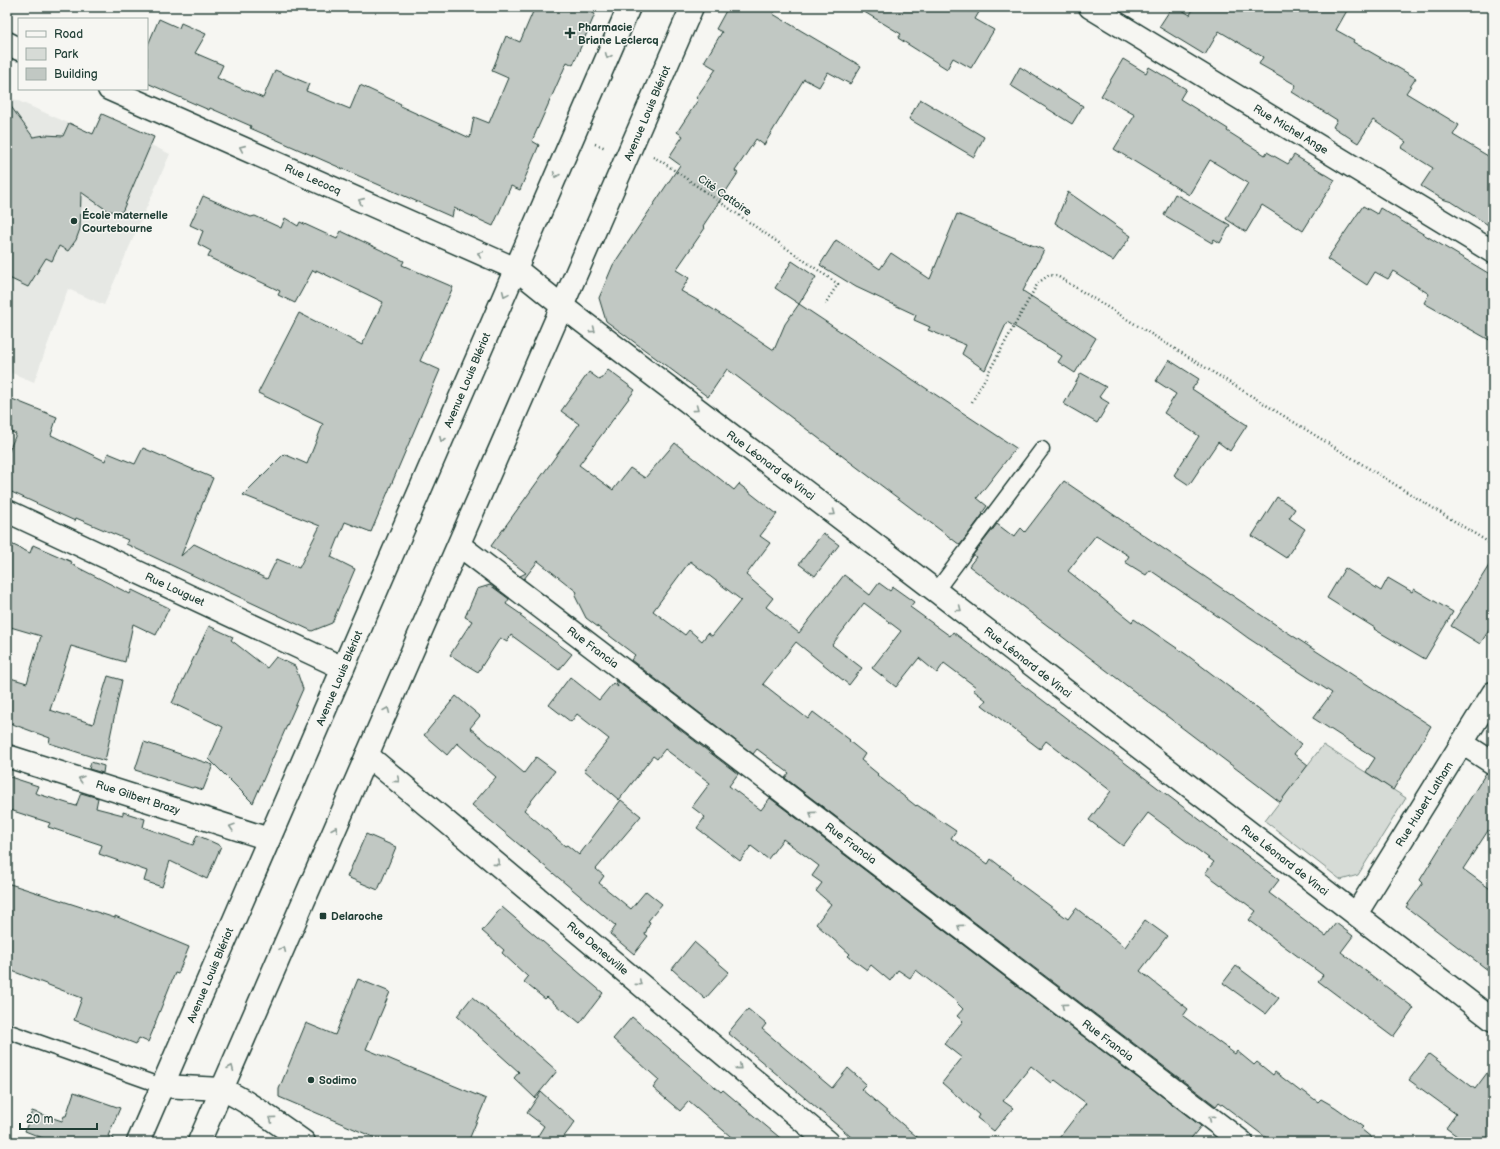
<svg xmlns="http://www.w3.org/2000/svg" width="1500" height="1149" font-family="'Balsamiq Sans',sans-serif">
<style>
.built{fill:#e6e8e4}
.green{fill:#d6dbd6;stroke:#7a8c85}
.building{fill:#c1c8c3;stroke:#1f3d34;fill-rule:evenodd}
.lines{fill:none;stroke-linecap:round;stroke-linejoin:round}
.service-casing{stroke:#1f3d34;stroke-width:17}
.minor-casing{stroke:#1f3d34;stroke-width:25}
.tertiary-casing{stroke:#1f3d34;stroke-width:25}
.path{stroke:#1f3d34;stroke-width:2.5;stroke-dasharray:1 3;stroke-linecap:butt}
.service{stroke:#f6f6f2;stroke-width:14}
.minor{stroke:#f6f6f2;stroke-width:22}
.tertiary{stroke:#f6f6f2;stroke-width:22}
.oneway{stroke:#8a9a93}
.poi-dot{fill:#1f3d34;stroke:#f6f6f2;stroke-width:1.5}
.labels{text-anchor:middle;stroke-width:3;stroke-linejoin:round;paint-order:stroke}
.poi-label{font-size:11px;font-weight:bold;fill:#1f3d34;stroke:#f6f6f2;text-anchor:start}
.street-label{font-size:11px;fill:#1f3d34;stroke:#f6f6f2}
</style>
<rect width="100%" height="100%" fill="#f6f6f2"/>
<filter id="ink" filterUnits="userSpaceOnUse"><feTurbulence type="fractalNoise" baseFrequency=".025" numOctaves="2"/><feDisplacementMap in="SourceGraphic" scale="8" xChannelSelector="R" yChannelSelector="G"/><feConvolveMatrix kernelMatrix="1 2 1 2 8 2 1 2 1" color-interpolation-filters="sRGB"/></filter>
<g filter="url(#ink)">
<polygon class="built" points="7,96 93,134 102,114 154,137 151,145 170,154 104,305 68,289 34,382 7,371"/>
<polygon class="green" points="1323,745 1406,798 1358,875 1341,880 1265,821"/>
<g class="building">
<polygon points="535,7 578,7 595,14 573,65 567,62 532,141 539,145 520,190 511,186 493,226 454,208 452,217 250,128 251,126 210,108 209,110 147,83 147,47 159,19 179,28 181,23 206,34 195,53 223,65 217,78 263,98 275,70 309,84 306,91 350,109 360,85 401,104 400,106 470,138 474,117 489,123 508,78 492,71 506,36 520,42"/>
<polygon points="728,7 777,7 773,14 861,66 850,84 828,72 819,87 804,79 764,145 756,139 735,171 738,173 703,226 705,228 676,270 689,278 681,291 711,308 774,350 785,324 799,304 1016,448 977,498 987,506 982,513 983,514 960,545 727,369 708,397 606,321 599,298 613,265 680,165 669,157 683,136 677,132 698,100 696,98 716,69 704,62 722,32 716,29"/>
<polygon points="856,7 982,7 975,19 994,30 971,68 953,58 947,69 898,38 901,34"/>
<polygon points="1172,7 1177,7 1190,15 1194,7 1349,7 1336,30 1354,40 1353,42 1416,78 1406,93 1459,125 1453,135 1493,159 1493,228 1452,202 1442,199 1421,186 1433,168 1401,148 1406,142 1373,120 1358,143 1333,127 1337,120 1292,92 1296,85 1259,64 1263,57 1219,31 1205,55 1159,27"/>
<polygon points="1123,59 1146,73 1149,67 1186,89 1180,99 1228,129 1227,131 1265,155 1267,152 1288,164 1294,155 1335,180 1303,231 1262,205 1246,232 1226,219 1248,183 1210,160 1189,195 1114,149 1135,115 1101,96"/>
<polygon points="1020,67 1083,106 1072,124 1010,85"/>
<polygon points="920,99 984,137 974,157 909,119"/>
<polygon points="7,101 33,137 45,135 63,136 69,123 93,134 102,114 154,137 122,212 108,211 81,192 80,229 76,240 68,251 59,246 52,261 46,258 28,287 7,277"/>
<polygon points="1068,192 1131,236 1113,261 1055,223"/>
<polygon points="1175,194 1230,225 1220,243 1214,239 1212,243 1164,215"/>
<polygon points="203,196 251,217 255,216 281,228 285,218 298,226 300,222 337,239 341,231 404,261 402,265 453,287 420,361 440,370 371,532 345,522 331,557 355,569 332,623 312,631 126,544 128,540 76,518 75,521 7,490 7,456 16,434 7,430 7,412 12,399 57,417 51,435 105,461 108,453 135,464 143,448 213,478 181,556 194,544 267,579 277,559 299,568 320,526 243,495 284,454 307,464 323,424 258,393 299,313 362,345 383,302 316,270 316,272 313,270 295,303 278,295 280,291 208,257 211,251 198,244 203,231 190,225"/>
<polygon points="1363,206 1377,214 1380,208 1493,276 1493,342 1424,303 1429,294 1393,271 1388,279 1375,272 1367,285 1327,259"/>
<polygon points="957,214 1044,250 1023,291 1096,338 1075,373 1058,362 1062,356 1007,322 985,370 962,354 966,345 928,330 930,327 914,320 916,315 856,287 820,265 836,240 880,269 891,253 930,279"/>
<polygon points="792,261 816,277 799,304 775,288"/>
<polygon points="1169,360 1199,379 1192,389 1247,425 1230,451 1218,442 1189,485 1174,475 1199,436 1164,413 1176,394 1156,381"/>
<path d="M608,370L635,390L579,465L613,490L630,468L645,478L675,443L734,490L739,484L777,514L760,536L770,543L746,575L773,598L766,607L799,633L844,575L870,595L879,583L890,591L893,587L914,602L910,607L950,636L953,632L1279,880L1269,893L1326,936L1336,923L1353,936L1341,952L1414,1008L1393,1037L1318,981L1323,975L1249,920L1256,911L1205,873L1214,862L1148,813L1123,846L1089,820L1111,791L1046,741L1040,749L982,705L986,700L973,690L976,687L944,663L937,673L919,658L896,687L872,668L901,631L864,603L832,645L862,668L849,685L796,642L763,684L808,719L813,712L850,740L849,741L865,754L861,760L878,774L877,775L916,806L917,805L956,831L951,838L988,864L991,859L1013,876L1012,878L1068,919L1076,908L1125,947L1145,920L1167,936L1140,971L1188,1009L1183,1016L1235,1054L1237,1051L1254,1065L1257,1062L1273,1075L1275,1072L1301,1092L1302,1090L1318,1102L1321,1099L1335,1107L1363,1127L1361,1129L1377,1142H1272L1219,1102L1216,1106L785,778L789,773L757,749L753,754L631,660L635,655L586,618L575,596L577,592L538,561L524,579L520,576L526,573L491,546L579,424L561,411L589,372L600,380ZM690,561L741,600L712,636L708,633L702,641L689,630L685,635L653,611Z"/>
<polygon points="1081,373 1106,387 1099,397 1109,403 1097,423 1064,404"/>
<polygon points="1064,481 1264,617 1431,726 1393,790 1366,772 1375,758 1313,718 1332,693 1248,638 1229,624 1150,570 1146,575 1125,562 1129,556 1096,535 1068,571 1132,622 1134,619 1187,655 1258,709 1301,744 1294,754 1308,765 1280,802 969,566 976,557 973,555 997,524 1014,537 1021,528 1025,532"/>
<polygon points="1277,497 1295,509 1289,518 1305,529 1286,558 1252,536"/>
<polygon points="823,533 839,545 815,576 799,564"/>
<polygon points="7,542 30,553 33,545 72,562 71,564 130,594 132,590 169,608 156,635 133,624 125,662 71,646 50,710 93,724 108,676 122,680 105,761 49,743 50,738 7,722 7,677 27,683 41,636 7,626"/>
<polygon points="1493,559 1493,624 1480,644 1451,626"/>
<polygon points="1345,568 1381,591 1388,578 1412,592 1414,589 1453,612 1425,659 1374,629 1375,628 1327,598"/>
<polygon points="490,585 509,599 506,604 522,615 520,616 572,654 559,670 511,635 507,642 500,638 478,672 450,655 472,621 465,617 477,589"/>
<polygon points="209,626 233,637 231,640 267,668 276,657 295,666 303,689 253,803 209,759 223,727 172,703"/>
<polygon points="570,677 599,700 613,683 618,687 615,680 738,774 729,786 761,810 770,798 1201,1126 1188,1142 1056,1142 1086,1103 1055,1080 1052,1083 1031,1066 1003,1101 1013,1108 994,1131 977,1118 979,1115 942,1083 962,1058 944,1044 963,1021 957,1016 963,1009 952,998 916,970 910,978 898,970 890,981 871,965 867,970 848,956 850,954 816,924 831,904 816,891 822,883 812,876 819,866 783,839 768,859 751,846 740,861 697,828 705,817 692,807 710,783 665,749 657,759 653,756 619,800 584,770 609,739 577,714 571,722 549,705"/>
<polygon points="456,696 480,716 470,728 524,773 536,757 555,771 524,810 565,846 567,845 579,855 621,800 641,816 596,869 604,876 599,883 631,909 646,891 662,904 648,921 650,922 645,934 648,936 634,954 610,934 616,926 472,805 496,777 457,743 447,755 424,735"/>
<polygon points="144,742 213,765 203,790 194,787 192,788 135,770"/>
<polygon points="91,762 104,766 103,773 89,769"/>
<polygon points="1486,773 1493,775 1493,823 1463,869 1493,891 1493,974 1406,907 1423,883 1420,880"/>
<polygon points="7,776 38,786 35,793 76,806 81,793 98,798 96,808 123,815 123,812 145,819 143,827 193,845 197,835 221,846 207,879 170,861 162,887 144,881 147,871 99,854 102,845 48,827 50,823 7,809"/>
<polygon points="366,834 396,847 378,890 347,877"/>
<polygon points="7,883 115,918 115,916 189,947 178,974 175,973 155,1023 156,1023 148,1042 139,1038 136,1044 74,1020 82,998 7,969"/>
<polygon points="502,907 603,993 580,1023 564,1010 563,1011 547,997 545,999 524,982 528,977 502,953 504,950 482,931"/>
<polygon points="694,942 729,972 705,999 672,969"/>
<polygon points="1236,966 1279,998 1266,1014 1223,983"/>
<polygon points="358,979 390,992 366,1049 486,1099 468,1142 385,1142 279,1097 279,1089 306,1023 335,1035"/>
<polygon points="472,997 516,1033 515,1034 557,1071 535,1098 514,1078 519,1072 457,1016"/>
<polygon points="748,1009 766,1024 762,1029 832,1088 848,1068 866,1084 861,1089 923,1142 857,1142 728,1033"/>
<polygon points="632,1017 721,1092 723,1090 785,1142 737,1142 689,1101 680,1111 653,1088 659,1080 613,1039"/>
<polygon points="1429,1054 1475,1089 1493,1065 1493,1142 1465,1142 1446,1128 1456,1114 1409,1080"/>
<polygon points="74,1092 120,1108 108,1136 114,1138 113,1142 53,1142 25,1131 32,1111 62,1121 64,1116 66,1116"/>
<polygon points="541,1092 575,1122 560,1142 534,1142 544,1126 527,1113"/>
</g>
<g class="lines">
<defs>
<g id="service">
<polyline points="936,591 1042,449"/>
<polyline points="7,1031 162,1086"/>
</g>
<g id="minor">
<polyline points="1090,7 1493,252"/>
<polyline points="7,43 19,49"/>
<polyline points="109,89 516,269"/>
<polyline points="562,306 936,591 1493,1020"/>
<polyline points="7,511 343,668"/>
<polyline points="459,545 1242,1142"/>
<polyline points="1462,743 1493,763"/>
<polyline points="367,755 828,1142"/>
<polyline points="7,756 269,839"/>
<polyline points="1356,914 1493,693"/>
<path d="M222,1089C251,1103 277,1123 304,1142"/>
</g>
<g id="tertiary">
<polyline points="516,269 562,306"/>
<polyline points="162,1086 222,1089"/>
<polyline points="138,1142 629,7"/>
<polyline points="199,1142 692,7"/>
</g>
</defs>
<use href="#service" class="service-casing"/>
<use href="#minor" class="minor-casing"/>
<use href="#tertiary" class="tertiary-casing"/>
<g class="path">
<polyline points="595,144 606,148"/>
<polyline points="653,157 661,161 838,284 825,304"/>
<polyline points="972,402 1038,283 1049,275 1057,276 1493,545"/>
</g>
<use href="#service" class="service"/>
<use href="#minor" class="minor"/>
<use href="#tertiary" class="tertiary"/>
</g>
<defs><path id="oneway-chevron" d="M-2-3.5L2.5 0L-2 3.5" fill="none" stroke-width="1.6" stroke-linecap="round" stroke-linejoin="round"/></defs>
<g class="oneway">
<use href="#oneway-chevron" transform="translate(608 56) rotate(113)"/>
<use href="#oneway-chevron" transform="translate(242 148) rotate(-156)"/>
<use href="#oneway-chevron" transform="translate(556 175) rotate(113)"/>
<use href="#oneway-chevron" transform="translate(361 201) rotate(-156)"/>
<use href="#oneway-chevron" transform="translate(480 254) rotate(-156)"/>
<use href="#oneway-chevron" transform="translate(505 294) rotate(114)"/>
<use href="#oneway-chevron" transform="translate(593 330) rotate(37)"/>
<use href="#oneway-chevron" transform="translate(696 409) rotate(37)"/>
<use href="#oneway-chevron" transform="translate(442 439) rotate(113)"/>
<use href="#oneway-chevron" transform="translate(833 513) rotate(37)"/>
<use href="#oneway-chevron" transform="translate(959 609) rotate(38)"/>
<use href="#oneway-chevron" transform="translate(387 710) rotate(-67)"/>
<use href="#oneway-chevron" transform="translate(81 779) rotate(-162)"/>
<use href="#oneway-chevron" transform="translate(397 780) rotate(40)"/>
<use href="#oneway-chevron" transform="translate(812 814) rotate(-143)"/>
<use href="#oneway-chevron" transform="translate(232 827) rotate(-162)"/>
<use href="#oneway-chevron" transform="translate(335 829) rotate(-67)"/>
<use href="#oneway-chevron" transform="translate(497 863) rotate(40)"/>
<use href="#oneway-chevron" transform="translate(960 927) rotate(-143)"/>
<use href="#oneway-chevron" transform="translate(283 949) rotate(-66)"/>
<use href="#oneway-chevron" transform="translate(639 983) rotate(40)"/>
<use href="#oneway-chevron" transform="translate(1064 1006) rotate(-143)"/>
<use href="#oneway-chevron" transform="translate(739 1067) rotate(40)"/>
<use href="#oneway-chevron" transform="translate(231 1068) rotate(-67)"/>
<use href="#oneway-chevron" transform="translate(1211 1118) rotate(-143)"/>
<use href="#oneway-chevron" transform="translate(272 1119) rotate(-144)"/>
</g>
</g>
<g class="poi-dot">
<path d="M568 27h4v4h4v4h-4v4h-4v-4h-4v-4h4z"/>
<circle cx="74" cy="221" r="4"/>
<rect x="319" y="912" width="8" height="8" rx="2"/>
<circle cx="311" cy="1080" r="4"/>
</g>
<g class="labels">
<g class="poi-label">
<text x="578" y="31">Pharmacie<tspan x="578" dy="13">Briane Leclercq</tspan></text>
<text x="82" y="219">École maternelle<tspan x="82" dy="13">Courtebourne</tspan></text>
<text x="331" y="920">Delaroche</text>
<text x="319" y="1084">Sodimo</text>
</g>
<g class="street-label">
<text transform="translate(647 113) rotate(-67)" y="4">Avenue Louis Blériot</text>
<text transform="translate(1291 129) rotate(31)" y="4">Rue Michel Ange</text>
<text transform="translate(313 179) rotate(24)" y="4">Rue Lecocq</text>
<text transform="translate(725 195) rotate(35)" y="4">Cité Cattoire</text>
<text transform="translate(467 380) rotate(-67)" y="4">Avenue Louis Blériot</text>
<text transform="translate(771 465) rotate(37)" y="4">Rue Léonard de Vinci</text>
<text transform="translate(175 589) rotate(25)" y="4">Rue Louguet</text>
<text transform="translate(593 647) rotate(37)" y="4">Rue Francia</text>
<text transform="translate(1028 662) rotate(38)" y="4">Rue Léonard de Vinci</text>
<text transform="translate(339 678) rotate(-67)" y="4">Avenue Louis Blériot</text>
<text transform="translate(138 797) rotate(18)" y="4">Rue Gilbert Brazy</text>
<text transform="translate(1424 804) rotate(-58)" y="4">Rue Hubert Latham</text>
<text transform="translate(851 843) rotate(37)" y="4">Rue Francia</text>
<text transform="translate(1285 860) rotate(38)" y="4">Rue Léonard de Vinci</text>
<text transform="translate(598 948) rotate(40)" y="4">Rue Deneuville</text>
<text transform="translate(210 975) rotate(-67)" y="4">Avenue Louis Blériot</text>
<text transform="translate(1108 1040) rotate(37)" y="4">Rue Francia</text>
</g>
</g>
<rect width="1500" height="1149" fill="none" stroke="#f6f6f2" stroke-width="24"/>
<rect x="12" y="12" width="1476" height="1125" fill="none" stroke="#1f3d34" stroke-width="1.5" filter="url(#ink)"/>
<rect x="18" y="18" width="130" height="72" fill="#f6f6f2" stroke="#a0aca6"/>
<rect x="26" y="31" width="20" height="6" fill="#f6f6f2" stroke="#a0aca6"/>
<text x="54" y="38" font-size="12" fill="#1f3d34">Road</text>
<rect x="26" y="48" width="20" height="12" fill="#d6dbd6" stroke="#a0aca6"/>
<text x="54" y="58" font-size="12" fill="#1f3d34">Park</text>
<rect x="26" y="68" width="20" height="12" fill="#c1c8c3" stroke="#a0aca6"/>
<text x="54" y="78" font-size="12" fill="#1f3d34">Building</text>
<path d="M20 1123v6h77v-6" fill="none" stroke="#1f3d34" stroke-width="2"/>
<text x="26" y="1123" font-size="12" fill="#1f3d34" stroke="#f6f6f2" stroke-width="3" paint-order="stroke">20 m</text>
</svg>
